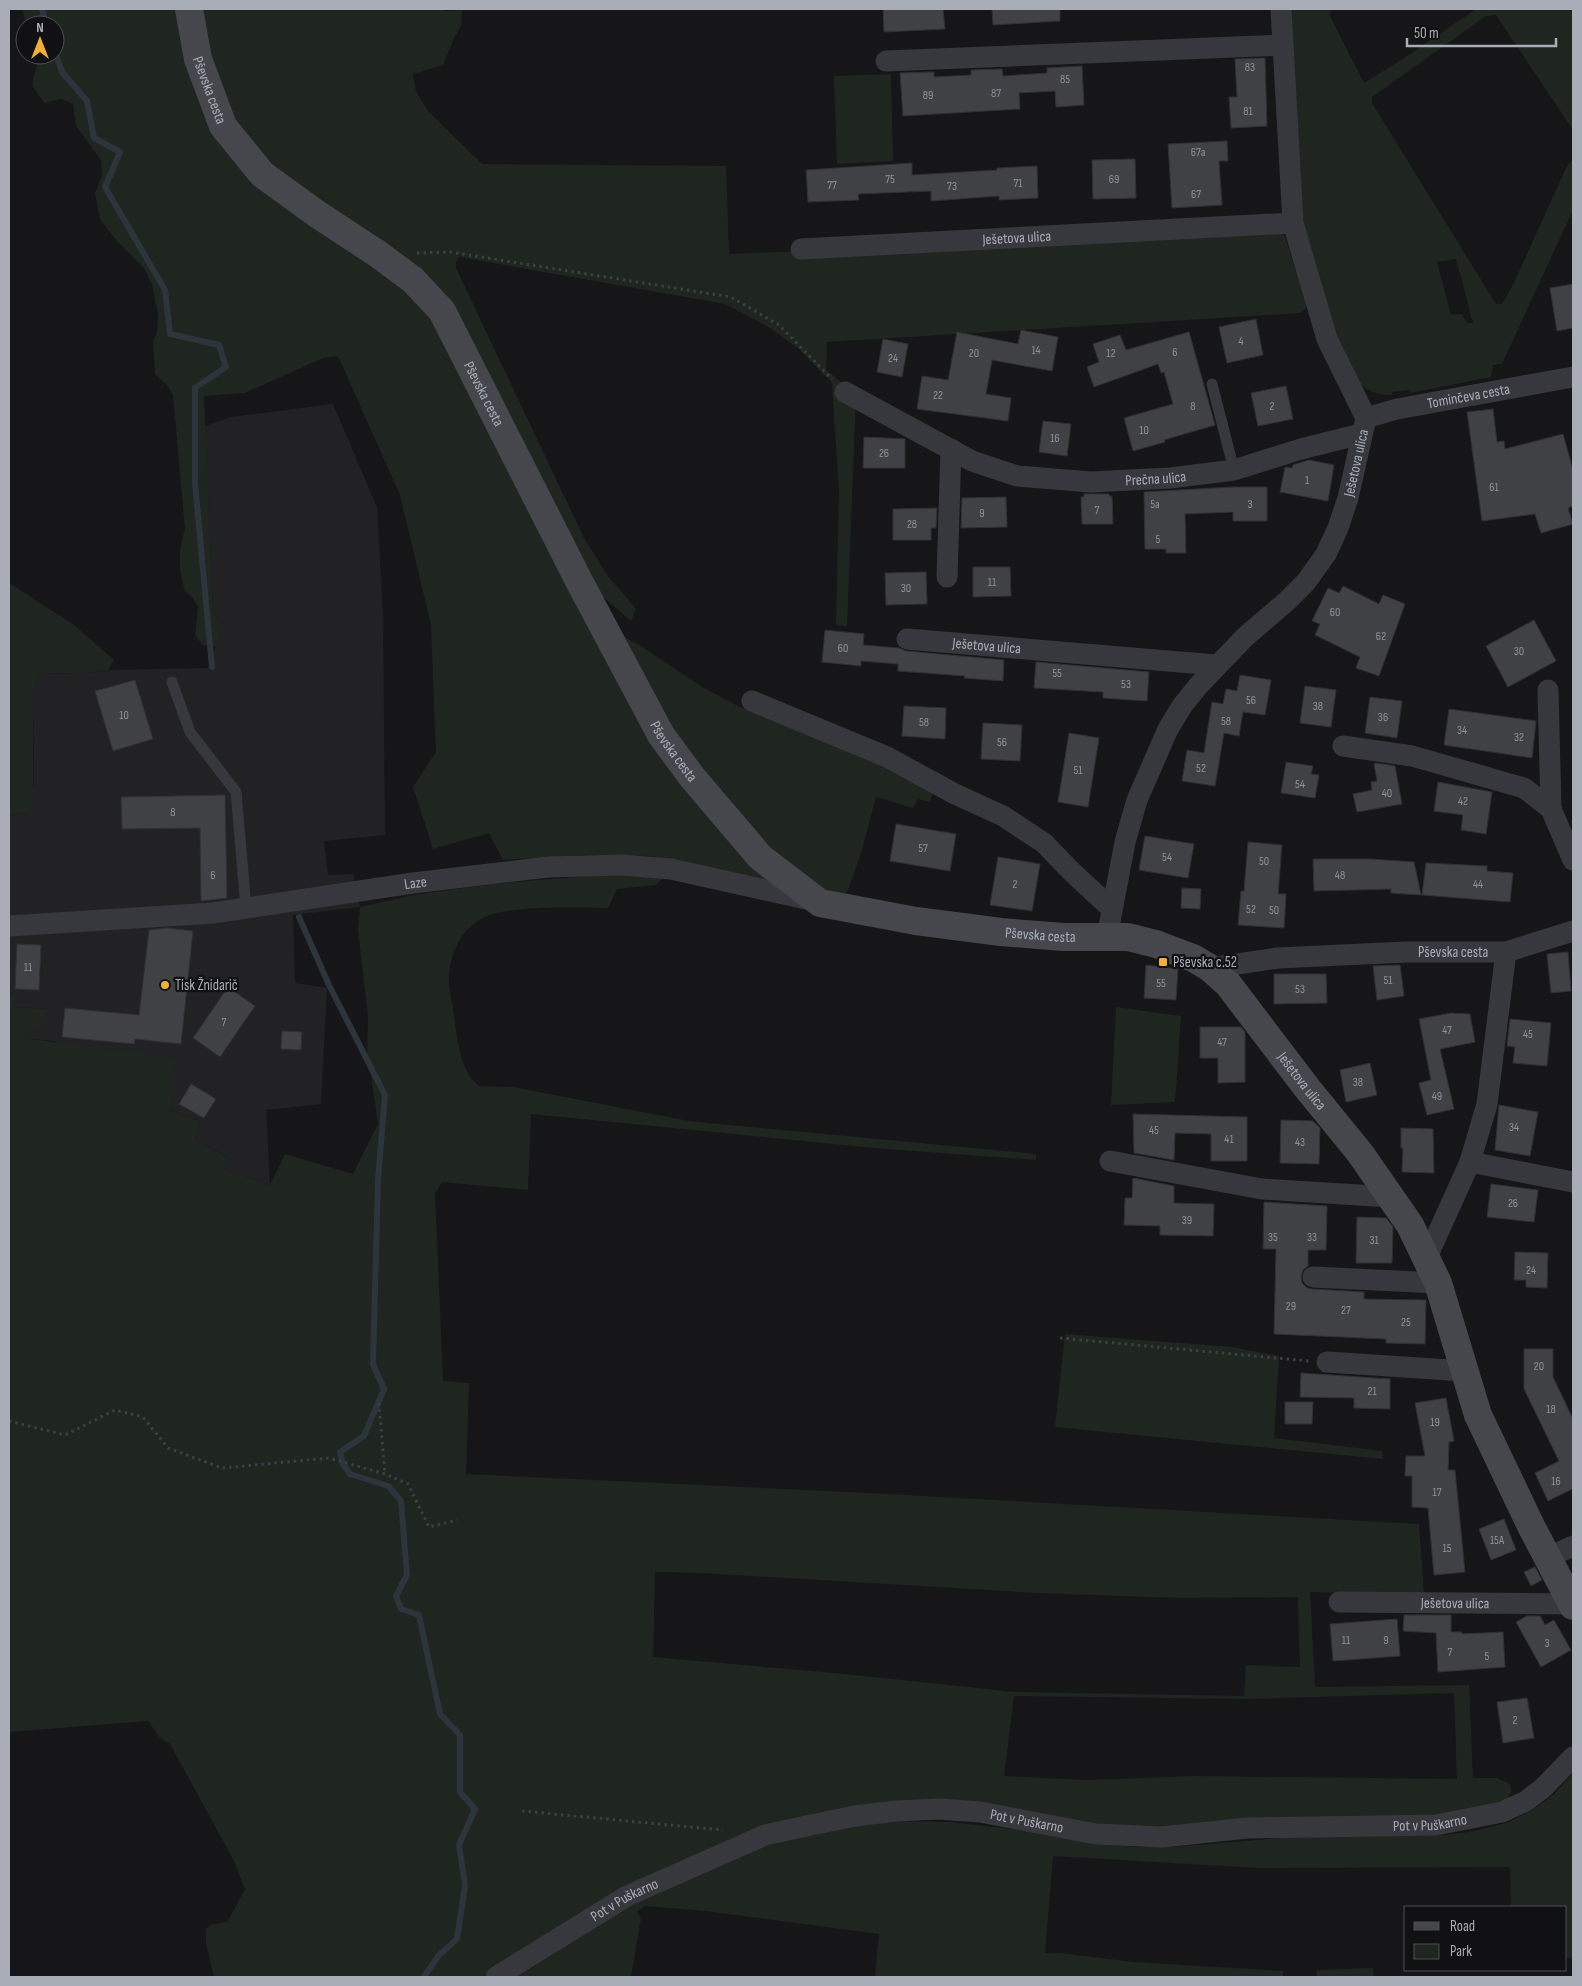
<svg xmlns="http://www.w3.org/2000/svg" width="1582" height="1986" font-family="'Sofia Sans Condensed',sans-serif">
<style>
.built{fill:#222225}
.green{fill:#1e261f;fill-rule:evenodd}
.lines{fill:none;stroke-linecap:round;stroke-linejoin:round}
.stream{stroke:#2c353c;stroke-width:6}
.building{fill:#404145;stroke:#303034}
.path{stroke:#3d3f44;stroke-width:3;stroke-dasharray:2.5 4;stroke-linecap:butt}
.lane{stroke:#37383d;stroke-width:11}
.street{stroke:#37383d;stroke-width:21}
.secondary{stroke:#45474d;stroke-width:28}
.poi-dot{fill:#f2b134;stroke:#111113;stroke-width:2}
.labels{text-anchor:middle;stroke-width:4.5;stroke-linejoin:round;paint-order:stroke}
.number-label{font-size:12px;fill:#8e929b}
.street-label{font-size:15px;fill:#a8adb8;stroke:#111113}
.poi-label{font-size:15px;fill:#a8adb8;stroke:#111113;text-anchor:start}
</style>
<rect width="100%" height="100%" fill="#161618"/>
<polygon class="built" points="333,404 377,507 383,614 385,835 324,841 328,875 353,874 360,907 293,915 295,983 327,988 321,1104 266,1110 270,1185 225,1169 228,1157 195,1140 200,1121 169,1110 54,1041 31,1039 32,1030 45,1009 15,1007 15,993 9,992 9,815 27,813 34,783 33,694 36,681 44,673 79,674 108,670 208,668 223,627 213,610 205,426 231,417"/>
<g class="green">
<polygon points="23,9 178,9 205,113 390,273 425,310 448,343 604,626 641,646 704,688 738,706 847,749 933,792 930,802 918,799 913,808 876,797 862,850 846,896 651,856 584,855 503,860 489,833 433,849 413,787 436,752 431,625 400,495 338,356 323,358 245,393 204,396 213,610 223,627 216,647 203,645 195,636 198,607 193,598 185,591 180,571 180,549 185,529 173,395 167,385 155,374 153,341 157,334 158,313 152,285 144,268 116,240 100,219 95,194 102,175 101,160 76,126 73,104 62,99 44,103 32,85 39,55 55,55 55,25 25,26"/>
<polygon points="198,9 444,9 444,11 462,10 461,26 454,38 443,65 413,74 416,91 427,110 482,164 726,166 729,254 1283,231 1308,306 1300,313 827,342 826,370 856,393 847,626 836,625 839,492 832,383 799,349 767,326 725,304 459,257 456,262 456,268 584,538 608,576 636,609 631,621 601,595 467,335 375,240 374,234 362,227 358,230 264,162 231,116 218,85"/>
<path d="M1287,9H1332L1329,14L1364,83L1398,62L1476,9H1573V130L1496,15L1486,16L1372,97V103L1496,304H1502L1512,287L1566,168L1573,159V210L1502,364L1493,365L1491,377L1410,393L1408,390L1392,392V395C1365,395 1358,383 1346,362L1305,243ZM1456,259L1473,323H1467L1462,314L1451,315L1437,262Z"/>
<polygon points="891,74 893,161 837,164 834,76"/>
<polygon points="9,583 74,625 114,660 108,670 79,674 44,673 36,681 33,694 33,801 27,813 9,815"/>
<path d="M626,873L662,879L656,885L617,889L608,908C576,908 511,904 483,918C462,928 451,952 449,974C448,985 451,997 453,1008C456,1029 458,1056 469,1075C471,1079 476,1083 479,1086L513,1087L689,1121L1036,1154V1160L874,1148L531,1114L528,1190L442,1182L435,1194L443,1381L469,1383L466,1474L889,1494L1419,1524L1424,1595L1310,1592L1315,1687L1469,1685L1473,1778H1497L1510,1784L1511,1792L1507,1800L1438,1816L1130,1831L886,1804L624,1889L482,1977H214L206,1943V1929L211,1925L228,1921L245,1889L233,1859L170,1744L160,1738L148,1721L9,1732V992L15,993V1007L45,1009L47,1021L32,1030L31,1039L177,1058L169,1110L200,1121L195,1140L229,1158L225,1169L270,1185L285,1154L353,1174L378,1124L367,1049L368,1017L358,930L360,907L418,894L503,883ZM655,1572L702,1573L1038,1593L1179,1598L1298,1597L1300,1667L1246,1665L1244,1696L1015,1692L845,1674L653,1657ZM1454,1693L1457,1779L1195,1776L1086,1780L1004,1776L1014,1696L1247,1699Z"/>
<polygon points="1116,1007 1181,1016 1175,1102 1111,1105"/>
<polygon points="1065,1334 1232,1347 1279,1356 1274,1438 1382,1451 1383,1459 1055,1427"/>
<polygon points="1573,1773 1573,1958 1566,1958 1566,1907 1511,1907 1510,1867 1257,1868 1053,1856 1045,1953 1061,1953 1133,1962 1283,1971 1283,1977 875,1977 879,1934 706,1911 646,1906 637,1911 641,1918 631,1977 517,1977 629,1906 760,1847 847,1827 890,1821 951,1822 1030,1831 1096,1844 1138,1847 1172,1847 1306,1836 1445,1835 1475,1831 1509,1822 1534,1809 1554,1794"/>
<polygon points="1373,1968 1374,1977 1317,1977 1316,1970"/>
</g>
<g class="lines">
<g class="stream">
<polyline points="42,9 46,25"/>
<polyline points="55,51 62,72 87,101 94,138 120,152 105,187 165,290 170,334 219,345 226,367 195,388 195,483 212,667"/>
<polyline points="299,917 329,985 385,1095 378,1180 373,1364 384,1389 364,1436 340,1452 343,1464 350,1474 388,1486 401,1501 407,1575 396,1596 401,1609 419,1615 440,1714 460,1735 460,1792 475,1809 459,1845 465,1885 457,1939 439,1955 424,1977"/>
</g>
</g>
<g class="building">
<polygon points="883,9 943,9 945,29 884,32"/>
<polygon points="992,9 1060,9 1060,21 993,25"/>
<polygon points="1265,58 1267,126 1231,128 1229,97 1237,97 1235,59"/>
<polygon points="1082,66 1084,105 1056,107 1055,91 1019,93 1020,109 903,116 900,73 934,72 934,77 971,75 971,70 1002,69 1003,76 1047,73 1047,68"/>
<polygon points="1227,141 1228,161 1219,161 1222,205 1172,208 1168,144"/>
<polygon points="1135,159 1136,198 1093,199 1092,160"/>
<polygon points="912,163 912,175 997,170 997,168 1037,166 1038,198 999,200 999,196 931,201 931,191 858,194 859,200 808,202 806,170"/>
<polygon points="1573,284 1573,328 1557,331 1550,288"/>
<polygon points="1256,319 1263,355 1227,363 1219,327"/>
<polygon points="1021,330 1058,337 1052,371 992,360 986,394 1011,398 1008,421 917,409 922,376 948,380 957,332 1018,344"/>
<polygon points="1189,332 1215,425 1164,440 1165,442 1133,451 1124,418 1173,404 1164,372 1161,373 1158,364 1094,387 1087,367 1099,362 1093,344 1120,335 1126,350"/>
<polygon points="883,339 908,344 902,377 877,372"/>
<polygon points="1286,386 1293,419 1258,426 1251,393"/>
<polygon points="1493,409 1497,442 1504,441 1505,449 1563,434 1573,470 1573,506 1568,508 1573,524 1541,533 1535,514 1482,521 1467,412"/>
<polygon points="1043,421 1071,424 1067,456 1039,452"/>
<polygon points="864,437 905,439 905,468 863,468"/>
<polygon points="1309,460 1334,465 1328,501 1280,492 1285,467 1292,468 1293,465"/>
<polygon points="1233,487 1267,487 1267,521 1233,521 1233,512 1185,514 1186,553 1166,553 1166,549 1145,549 1144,492"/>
<polygon points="1084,494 1109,494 1109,496 1112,496 1113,524 1082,524 1081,497 1084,497"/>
<polygon points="1006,497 1007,527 961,528 962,498"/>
<polygon points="937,508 936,528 931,528 931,540 893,540 893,509"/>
<polygon points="973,567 1010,567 1011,596 973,597"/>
<polygon points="926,572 927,604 886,605 885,573"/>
<polygon points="1343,586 1379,604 1383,595 1405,604 1379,676 1356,668 1360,657 1315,635 1320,624 1312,621 1328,588 1339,593"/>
<polygon points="1534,620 1556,661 1508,687 1486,646"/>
<polygon points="825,630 864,634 863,645 899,648 906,651 1004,660 1003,681 964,678 965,676 898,671 898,664 861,661 861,666 822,662"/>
<polygon points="1036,662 1149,672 1147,701 1103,698 1103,692 1034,688"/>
<polygon points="1240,675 1271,680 1265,715 1243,712 1239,736 1224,733 1215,786 1182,781 1187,750 1204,753 1212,702 1223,704 1226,689 1237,691"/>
<polygon points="135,680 153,739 113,751 95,691"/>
<polygon points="1305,686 1336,690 1331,727 1300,723"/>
<polygon points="1370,697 1402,701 1397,738 1365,733"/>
<polygon points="904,706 946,708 945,739 902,736"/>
<polygon points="1449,709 1536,721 1532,758 1444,745"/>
<polygon points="983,723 1022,725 1020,761 981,759"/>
<polygon points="1069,733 1099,738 1088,807 1058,802"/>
<polygon points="1286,762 1313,766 1311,774 1319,775 1315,798 1281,793"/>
<polygon points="1376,763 1395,766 1402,804 1357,812 1353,794 1372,790 1371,782 1377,781 1374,764"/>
<polygon points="1438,782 1492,792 1486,834 1461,830 1463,815 1434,811"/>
<polygon points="225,795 227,898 201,901 200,828 122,829 121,797"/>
<polygon points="896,824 956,834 950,871 890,861"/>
<polygon points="1145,836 1194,844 1188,878 1139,870"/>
<polygon points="1248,842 1282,845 1278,894 1286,894 1284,928 1238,925 1241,891 1244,891"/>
<polygon points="998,857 1040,864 1032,911 990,905"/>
<polygon points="1313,859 1371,859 1414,862 1421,895 1391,893 1391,889 1314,891"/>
<polygon points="1426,863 1487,866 1487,871 1513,873 1510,902 1422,895"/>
<polygon points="1182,888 1201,889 1200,909 1181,908"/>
<polygon points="167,928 193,931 181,1044 135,1039 134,1044 62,1037 65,1008 139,1015 149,930"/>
<polygon points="17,944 41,945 39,990 15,989"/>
<polygon points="1568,952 1571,991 1551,993 1547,954"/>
<polygon points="1146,965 1178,969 1176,1000 1144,998"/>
<polygon points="1400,965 1404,996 1377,1000 1373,966"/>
<polygon points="1274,974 1326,974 1327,1003 1274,1004"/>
<polygon points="228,987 255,1006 220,1057 193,1038"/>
<polygon points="1451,1013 1470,1014 1475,1042 1440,1049 1454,1109 1427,1115 1419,1083 1431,1080 1419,1019"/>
<polygon points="1510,1019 1551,1023 1547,1066 1513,1063 1515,1047 1507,1046"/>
<polygon points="1200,1027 1241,1027 1245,1032 1245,1082 1218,1083 1218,1058 1200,1058"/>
<polygon points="282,1031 302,1032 301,1050 281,1049"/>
<polygon points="1370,1063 1377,1095 1346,1102 1340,1070"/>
<polygon points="191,1084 216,1099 204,1118 179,1104"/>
<polygon points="1499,1105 1538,1112 1530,1156 1495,1150"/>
<polygon points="1133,1114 1247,1117 1247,1161 1211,1161 1211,1134 1175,1133 1174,1160 1134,1153"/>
<polygon points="1281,1120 1313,1121 1320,1128 1319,1164 1280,1163"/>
<polygon points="1401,1128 1433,1129 1434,1173 1402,1172 1403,1148 1401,1148"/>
<polygon points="1133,1178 1174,1186 1174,1203 1214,1204 1213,1236 1160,1235 1160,1226 1124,1225 1125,1198 1132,1198"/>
<polygon points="1491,1184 1538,1190 1534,1222 1487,1217"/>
<polygon points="1264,1202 1327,1206 1326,1250 1308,1250 1308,1266 1303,1270 1301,1276 1302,1283 1307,1288 1312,1289 1364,1292 1364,1299 1426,1300 1425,1344 1386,1343 1386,1339 1274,1334 1276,1249 1263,1249"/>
<polygon points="1357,1217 1386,1218 1393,1227 1392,1263 1356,1263"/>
<polygon points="1515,1252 1548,1253 1547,1288 1526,1287 1526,1280 1514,1280"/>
<polygon points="1524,1349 1553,1349 1553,1377 1573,1419 1573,1491 1572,1489 1548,1501 1535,1473 1559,1461 1524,1389"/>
<polygon points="1301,1373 1390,1379 1390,1409 1354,1408 1354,1398 1300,1397"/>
<polygon points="1446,1398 1454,1441 1449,1442 1448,1470 1455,1470 1465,1572 1434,1575 1428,1508 1412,1507 1412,1476 1405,1476 1406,1456 1425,1456 1415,1403"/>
<polygon points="1285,1402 1313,1402 1312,1424 1285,1424"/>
<polygon points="1504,1519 1516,1550 1491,1560 1479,1529"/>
<polygon points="1535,1567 1542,1580 1531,1586 1524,1572"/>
<polygon points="1404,1615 1451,1615 1451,1632 1462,1632 1462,1634 1503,1632 1505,1667 1438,1672 1436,1633 1403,1631"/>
<polygon points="1527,1616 1540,1616 1545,1625 1554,1620 1571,1650 1541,1667 1516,1622"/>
<polygon points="1397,1619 1400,1656 1333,1661 1330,1624"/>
<polygon points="1527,1698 1534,1738 1503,1743 1497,1702"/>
</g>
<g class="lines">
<g class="path">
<polyline points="417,253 450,252 731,297 779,325 832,379"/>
<polyline points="1060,1338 1309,1361"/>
<polyline points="379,1403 385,1474"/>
<polyline points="9,1421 65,1435 115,1410 143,1417 168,1448 222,1468 329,1458 385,1474 408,1484 429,1527 457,1520"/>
<polyline points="522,1811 723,1830"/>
</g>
<g class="lane">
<polyline points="1212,384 1234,470"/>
<polyline points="172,682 190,732 236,792 246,908"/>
</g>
<g class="street">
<polyline points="886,61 1282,45"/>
<path id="s1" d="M801,249L1293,223"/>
<path id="s2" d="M845,392L972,461L1017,476L1091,482L1170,478L1234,470L1301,449L1361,434"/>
<path id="s3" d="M1366,418L1397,409L1573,377"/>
<polyline points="947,577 951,449"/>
<path id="s4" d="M907,639L1216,665"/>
<polyline points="1548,690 1551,809"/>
<polyline points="752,701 887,757 955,794 1003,816 1044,843 1072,872 1112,909"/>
<polyline points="1343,746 1412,756 1524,788 1551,809 1573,860"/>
<path id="s5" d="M9,926L213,913L413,883L548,867L621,865L671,869L815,901"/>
<path id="s6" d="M1107,937L1125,842L1137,800L1168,729L1182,706L1198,686L1245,637L1287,601L1306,582L1326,554L1338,528L1348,498L1366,418L1327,339L1293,223L1281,9"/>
<path id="s7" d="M1210,968L1278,958L1406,952H1506L1573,931"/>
<polyline points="1110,1161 1262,1189 1391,1197"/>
<polyline points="1470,1162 1487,1104 1506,952"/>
<polyline points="1427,1257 1470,1162 1573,1182"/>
<polyline points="1313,1277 1438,1283"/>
<polyline points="1327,1362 1465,1371"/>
<polyline points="1549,1557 1573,1546"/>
<path id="s8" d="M1339,1602L1572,1604"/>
<path id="s9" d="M496,1977L627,1896L765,1835L811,1825L855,1816L896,1811L939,1809L980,1812L1096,1834L1162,1837L1247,1828L1436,1825L1502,1812L1526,1801L1543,1788L1573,1757"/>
</g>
<path class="secondary" id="s10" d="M189,9L198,59L223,126L262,174L317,214L378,254L413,280L442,311L579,581L661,735L692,777L760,857L820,903L916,921L1001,932L1064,937H1128L1156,944L1193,958L1210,968L1228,984L1307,1088L1360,1153L1410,1225L1438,1283L1478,1415L1531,1526L1573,1606"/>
</g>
<g class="poi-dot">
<rect x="1158" y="957" width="10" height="10" rx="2.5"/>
<circle cx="165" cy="985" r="5"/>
</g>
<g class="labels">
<g class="number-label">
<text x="1250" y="71">83</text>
<text x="1065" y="83">85</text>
<text x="996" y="97">87</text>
<text x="928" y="99">89</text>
<text x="1248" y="115">81</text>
<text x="1198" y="156">67a</text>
<text x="890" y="183">75</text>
<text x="1114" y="183">69</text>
<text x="1018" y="187">71</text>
<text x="832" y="189">77</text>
<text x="952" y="190">73</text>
<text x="1196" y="198">67</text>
<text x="1241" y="345">4</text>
<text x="1036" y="354">14</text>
<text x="1175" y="356">6</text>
<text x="974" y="357">20</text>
<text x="1111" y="357">12</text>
<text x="893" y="362">24</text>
<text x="938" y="399">22</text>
<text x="1193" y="410">8</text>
<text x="1272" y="410">2</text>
<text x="1144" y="434">10</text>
<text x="1055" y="442">16</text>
<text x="884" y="457">26</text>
<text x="1307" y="484">1</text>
<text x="1494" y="491">61</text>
<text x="1155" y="508">5a</text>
<text x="1250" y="508">3</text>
<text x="1097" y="514">7</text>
<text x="982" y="517">9</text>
<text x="912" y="528">28</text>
<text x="1158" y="543">5</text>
<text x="992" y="586">11</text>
<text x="906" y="592">30</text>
<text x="1335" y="616">60</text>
<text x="1381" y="640">62</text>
<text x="843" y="652">60</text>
<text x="1519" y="655">30</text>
<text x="1057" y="677">55</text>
<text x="1126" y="688">53</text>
<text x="1251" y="704">56</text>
<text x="1318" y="710">38</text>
<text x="124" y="719">10</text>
<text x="1383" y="721">36</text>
<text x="1226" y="725">58</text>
<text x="924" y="726">58</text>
<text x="1462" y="734">34</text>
<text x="1519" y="741">32</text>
<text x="1002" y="746">56</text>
<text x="1201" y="772">52</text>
<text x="1078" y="774">51</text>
<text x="1300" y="788">54</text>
<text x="1387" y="797">40</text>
<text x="1463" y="805">42</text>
<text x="173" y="816">8</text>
<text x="923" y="852">57</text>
<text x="1167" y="861">54</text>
<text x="1264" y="865">50</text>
<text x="213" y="879">6</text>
<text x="1340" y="879">48</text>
<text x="1015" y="888">2</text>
<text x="1478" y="888">44</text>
<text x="1251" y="913">52</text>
<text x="1274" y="914">50</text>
<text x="28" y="971">11</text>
<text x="1388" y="984">51</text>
<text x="1161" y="987">55</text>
<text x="1300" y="993">53</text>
<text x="224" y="1026">7</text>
<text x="1447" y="1034">47</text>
<text x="1528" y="1038">45</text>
<text x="1222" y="1046">47</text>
<text x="1358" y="1086">38</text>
<text x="1437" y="1100">49</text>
<text x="1514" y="1131">34</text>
<text x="1154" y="1134">45</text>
<text x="1229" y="1143">41</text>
<text x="1300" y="1146">43</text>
<text x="1513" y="1207">26</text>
<text x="1187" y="1224">39</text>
<text x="1273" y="1241">35</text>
<text x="1312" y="1241">33</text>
<text x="1374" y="1244">31</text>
<text x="1531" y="1274">24</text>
<text x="1291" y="1310">29</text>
<text x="1346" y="1314">27</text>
<text x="1406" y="1326">25</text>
<text x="1539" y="1370">20</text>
<text x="1372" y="1395">21</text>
<text x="1551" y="1413">18</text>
<text x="1435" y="1426">19</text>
<text x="1556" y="1485">16</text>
<text x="1437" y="1496">17</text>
<text x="1497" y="1544">15A</text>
<text x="1447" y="1552">15</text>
<text x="1346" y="1644">11</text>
<text x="1386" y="1644">9</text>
<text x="1547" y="1647">3</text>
<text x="1450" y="1656">7</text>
<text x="1487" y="1660">5</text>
<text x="1515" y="1724">2</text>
</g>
<g class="street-label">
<text dy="5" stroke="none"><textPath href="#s10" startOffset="84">Pševska cesta</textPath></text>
<text dy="5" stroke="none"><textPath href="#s1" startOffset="216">Ješetova ulica</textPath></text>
<text dy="5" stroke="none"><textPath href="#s10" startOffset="504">Pševska cesta</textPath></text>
<text dy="5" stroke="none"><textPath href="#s3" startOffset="105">Tominčeva cesta</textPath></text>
<text dy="5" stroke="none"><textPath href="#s6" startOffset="551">Ješetova ulica</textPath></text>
<text dy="5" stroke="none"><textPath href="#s2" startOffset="331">Prečna ulica</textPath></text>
<text dy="5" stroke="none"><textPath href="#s4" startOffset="80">Ješetova ulica</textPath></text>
<text dy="5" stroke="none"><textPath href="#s10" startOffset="909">Pševska cesta</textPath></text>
<text dy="5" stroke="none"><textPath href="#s5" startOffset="409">Laze</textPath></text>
<text dy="5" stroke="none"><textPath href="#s10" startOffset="1344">Pševska cesta</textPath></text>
<text dy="5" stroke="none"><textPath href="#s7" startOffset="244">Pševska cesta</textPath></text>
<text dy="5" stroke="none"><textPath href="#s10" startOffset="1666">Ješetova ulica</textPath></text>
<text dy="5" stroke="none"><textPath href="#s8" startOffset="116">Ješetova ulica</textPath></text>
<text dy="5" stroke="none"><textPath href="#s9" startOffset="570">Pot v Puškarno</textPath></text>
<text dy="5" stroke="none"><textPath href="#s9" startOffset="975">Pot v Puškarno</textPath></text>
<text dy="5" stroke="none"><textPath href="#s9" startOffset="150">Pot v Puškarno</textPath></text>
</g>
<g class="poi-label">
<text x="1173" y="967">Pševska c.52</text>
<text x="175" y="990">Tisk Žnidarič</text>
</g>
</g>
<rect width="1582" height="1986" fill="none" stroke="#a8adb8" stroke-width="20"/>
<rect x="1404" y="1906" width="162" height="65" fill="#111113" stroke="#4d4f55"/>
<rect x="1414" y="1922" width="25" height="8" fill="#45474d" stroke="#4d4f55"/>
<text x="1450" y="1931" font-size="15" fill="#a8adb8">Road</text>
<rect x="1414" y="1944" width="25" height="15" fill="#1e261f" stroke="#4d4f55"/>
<text x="1450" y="1956" font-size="15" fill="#a8adb8">Park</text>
<g transform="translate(40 40)"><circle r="24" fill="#111113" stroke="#4d4f55"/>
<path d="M0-4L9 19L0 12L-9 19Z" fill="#f2b134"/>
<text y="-8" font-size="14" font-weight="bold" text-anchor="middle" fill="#a8adb8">N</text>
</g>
<path d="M1407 38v8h149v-8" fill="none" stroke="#a8adb8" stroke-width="2.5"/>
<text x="1414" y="38" font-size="15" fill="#a8adb8" stroke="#111113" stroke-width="4" paint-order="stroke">50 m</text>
</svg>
